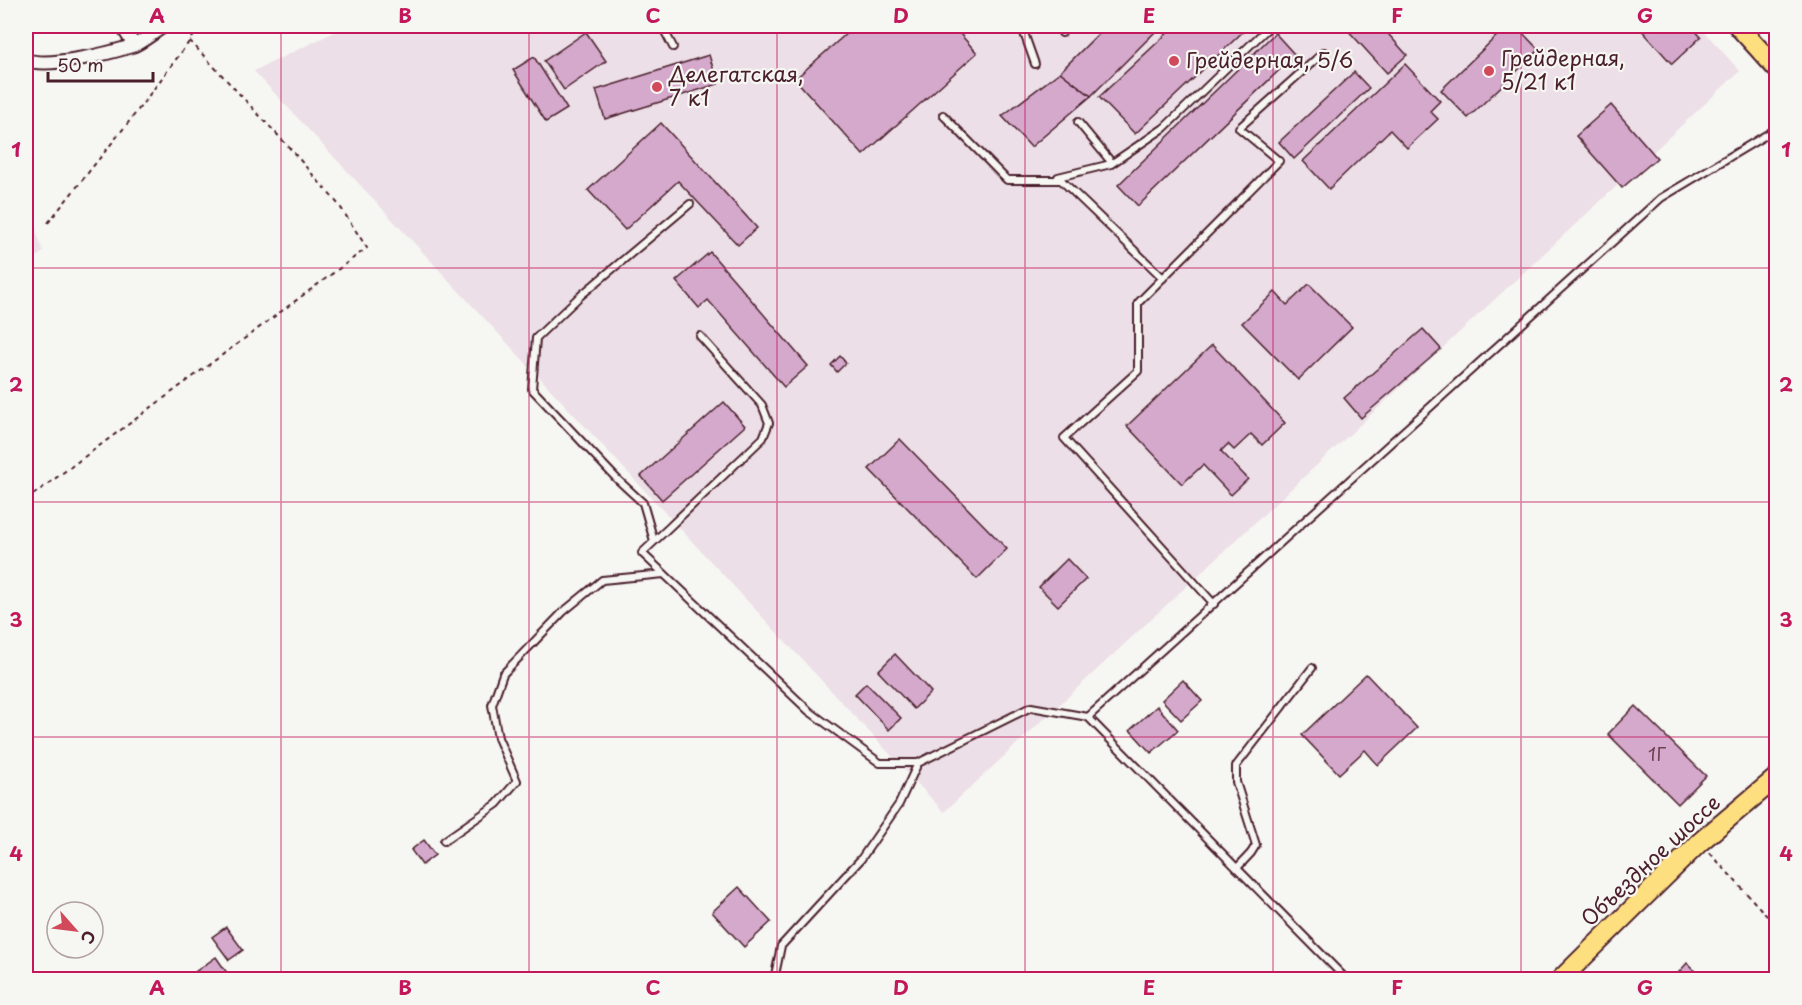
<svg xmlns="http://www.w3.org/2000/svg" width="1802" height="1005" font-family="'Playpen Sans',sans-serif">
<style>
.built{fill:#ecdfe7}
.building{fill:#d5a9cc;stroke:#4a1f2b;stroke-width:1.5}
.lines{fill:none;stroke-linecap:round;stroke-linejoin:round}
.service-casing{stroke:#4a1f2b;stroke-width:10}
.minor-casing{stroke:#4a1f2b;stroke-width:16}
.primary-casing{stroke:#4a1f2b;stroke-width:22}
.path{stroke:#4a1f2b;stroke-width:2;stroke-dasharray:4.5 4.5;stroke-linecap:butt}
.service{stroke:#f6f6f2;stroke-width:6}
.minor{stroke:#f6f6f2;stroke-width:12}
.primary{stroke:#fedf80;stroke-width:18}
.grid{fill:none;stroke:#c2185b;stroke-width:1.5;stroke-opacity:0.55}
.poi-dot{fill:#d1495b;stroke:#f6f6f2;stroke-width:2}
.labels{text-anchor:middle;stroke-width:4.5;stroke-linejoin:round;paint-order:stroke}
.number-label{font-size:18px;fill:#6d4253}
.poi-label{font-size:21px;fill:#4a1f2b;stroke:#f6f6f2;text-anchor:start}
.street-label{font-size:21px;fill:#4a1f2b;stroke:#f6f6f2}
.neatline{fill:none;stroke:#c2185b;stroke-width:2}
.grid-label{font-size:20px;text-anchor:middle;font-weight:bold;fill:#c2185b}
</style>
<rect width="100%" height="100%" fill="#f6f6f2"/>
<filter id="ink" filterUnits="userSpaceOnUse"><feTurbulence type="fractalNoise" baseFrequency=".0167" numOctaves="2"/><feDisplacementMap in="SourceGraphic" scale="12" xChannelSelector="R" yChannelSelector="G"/><feConvolveMatrix kernelMatrix="1 2 1 2 8 2 1 2 1" color-interpolation-filters="sRGB"/></filter>
<g filter="url(#ink)">
<g class="built">
<polygon points="347,26 1699,26 1740,71 944,812 254,71"/>
<polygon points="26,199 43,252 26,264"/>
</g>
<g class="building">
<polygon points="855,26 953,26 977,53 863,155 795,79"/>
<polygon points="1106,26 1161,26 1091,96 1060,72"/>
<polygon points="1175,26 1249,26 1135,134 1099,97"/>
<polygon points="1344,26 1381,26 1407,55 1387,73"/>
<polygon points="1507,26 1516,26 1539,50 1468,118 1441,90"/>
<polygon points="1638,26 1691,26 1701,37 1672,64"/>
<polygon points="586,32 606,61 564,90 544,61"/>
<polygon points="1275,33 1295,55 1138,206 1118,185"/>
<polygon points="709,55 718,84 605,119 596,90"/>
<polygon points="534,57 567,109 546,122 513,70"/>
<polygon points="1405,64 1440,101 1430,111 1438,119 1407,148 1390,130 1329,189 1303,161"/>
<polygon points="1060,72 1091,96 1031,147 1002,116"/>
<polygon points="1354,72 1369,88 1294,159 1279,142"/>
<polygon points="1611,105 1657,158 1622,188 1576,136"/>
<polygon points="661,123 757,228 738,245 678,181 625,230 588,190"/>
<polygon points="710,252 808,366 784,387 708,300 699,308 676,281"/>
<polygon points="1309,284 1352,327 1298,380 1242,323 1275,292 1287,305"/>
<polygon points="1423,329 1441,349 1361,418 1344,398"/>
<polygon points="1212,345 1285,423 1262,445 1251,434 1234,450 1228,444 1221,451 1248,479 1231,495 1203,465 1182,484 1127,426"/>
<polygon points="840,356 846,363 837,372 831,365"/>
<polygon points="724,402 745,426 662,500 641,476"/>
<polygon points="900,439 1007,549 977,579 869,469"/>
<polygon points="1067,559 1086,579 1058,606 1039,587"/>
<polygon points="895,654 931,692 914,709 878,671"/>
<polygon points="1366,674 1417,728 1378,765 1365,750 1339,774 1302,735"/>
<polygon points="1183,680 1202,701 1181,720 1162,700"/>
<polygon points="866,683 901,718 889,730 855,694"/>
<polygon points="1157,706 1178,730 1151,753 1130,730"/>
<polygon points="1635,706 1706,776 1678,804 1608,734"/>
<polygon points="424,840 435,855 422,865 411,850"/>
<polygon points="739,887 771,922 744,947 712,912"/>
<polygon points="226,927 243,950 229,960 212,937"/>
<polygon points="216,957 232,980 201,980 195,972"/>
<polygon points="1687,963 1704,980 1672,980"/>
</g>
<g class="lines">
<defs>
<g id="service">
<polyline points="662,26 673,47"/>
<polyline points="1026,26 1024,33 1035,64"/>
<polyline points="1062,33 1063,26"/>
<polyline points="943,115 1007,180 1061,180"/>
<polyline points="1078,122 1112,163"/>
<polyline points="1163,278 1058,177 1111,164 1164,128 1270,26"/>
<polyline points="700,336 762,405 769,423 763,438 642,553 809,711 880,763 918,763 1031,707 1088,717 1347,980"/>
<polyline points="654,541 643,503 617,479 532,389 536,338 579,297 690,204"/>
<polyline points="1214,604 1064,438 1138,371 1138,303 1279,161 1239,128 1324,52"/>
<polyline points="1088,717 1661,198 1776,129"/>
<polyline points="444,841 497,804 517,781 498,738 492,705 503,674 563,612 602,580 664,574"/>
<polyline points="1237,868 1251,853 1256,845 1236,782 1236,766 1312,668"/>
<polyline points="778,980 775,975 781,946 861,859 899,804 918,763"/>
</g>
<g id="minor">
<polyline points="122,26 134,45"/>
<path d="M26,60C49,68 107,54 132,46C143,42 154,32 164,26"/>
</g>
<g id="primary">
<polyline points="1738,26 1776,68"/>
<polyline points="1560,980 1700,842 1776,778"/>
</g>
</defs>
<use href="#service" class="service-casing"/>
<use href="#minor" class="minor-casing"/>
<use href="#primary" class="primary-casing"/>
<g class="path">
<polyline points="48,223 135,114 201,26"/>
<polyline points="26,500 367,248 339,205 287,145 190,41"/>
<polyline points="1710,853 1776,926"/>
</g>
<use href="#service" class="service"/>
<use href="#minor" class="minor"/>
<use href="#primary" class="primary"/>
</g>
</g>
<path class="grid" d="M281,26V980M529,26V980M777,26V980M1025,26V980M1273,26V980M1521,26V980M26,268H1776M26,502H1776M26,737H1776"/>
<g class="poi-dot">
<circle cx="1174" cy="61" r="6"/>
<circle cx="1489" cy="71" r="6"/>
<circle cx="657" cy="87" r="6"/>
</g>
<g class="labels">
<g class="number-label">
<text x="1657" y="761">1Г</text>
</g>
<g class="poi-label">
<text x="1501" y="66">Грейдерная,<tspan x="1501" dy="24">5/21 к1</tspan></text>
<text x="1186" y="68">Грейдерная, 5/6</text>
<text x="669" y="82">Делегатская,<tspan x="669" dy="24">7 к1</tspan></text>
</g>
<g class="street-label">
<text transform="translate(1651 861) rotate(-43)" y="7">Объездное шоссе</text>
</g>
</g>
<rect width="1802" height="1005" fill="none" stroke="#f6f6f2" stroke-width="66"/>
<g transform="translate(75 930) rotate(118)"><circle r="28" fill="#f6f6f2" stroke="#b1a0a2" stroke-width="1.5"/>
<path d="M0-4.5L10 22L0 15L-10 22Z" fill="#d1495b"/>
<text y="-9" font-size="16" font-weight="bold" text-anchor="middle" fill="#4a1f2b">С</text>
</g>
<path d="M48 72v9h105v-9" fill="none" stroke="#4a1f2b" stroke-width="3"/>
<text x="57" y="72" font-size="18" fill="#4a1f2b" stroke="#f6f6f2" stroke-width="4.5" paint-order="stroke">50 m</text>
<rect x="33" y="33" width="1736" height="939" class="neatline"/>
<g class="grid-label">
<text x="157" y="23">A</text>
<text x="405" y="23">B</text>
<text x="653" y="23">C</text>
<text x="901" y="23">D</text>
<text x="1149" y="23">E</text>
<text x="1397" y="23">F</text>
<text x="1645" y="23">G</text>
<text x="16" y="157">1</text>
<text x="1786" y="157">1</text>
<text x="16" y="392">2</text>
<text x="1786" y="392">2</text>
<text x="16" y="627">3</text>
<text x="1786" y="627">3</text>
<text x="16" y="861">4</text>
<text x="1786" y="861">4</text>
<text x="157" y="995">A</text>
<text x="405" y="995">B</text>
<text x="653" y="995">C</text>
<text x="901" y="995">D</text>
<text x="1149" y="995">E</text>
<text x="1397" y="995">F</text>
<text x="1645" y="995">G</text>
</g>
</svg>
